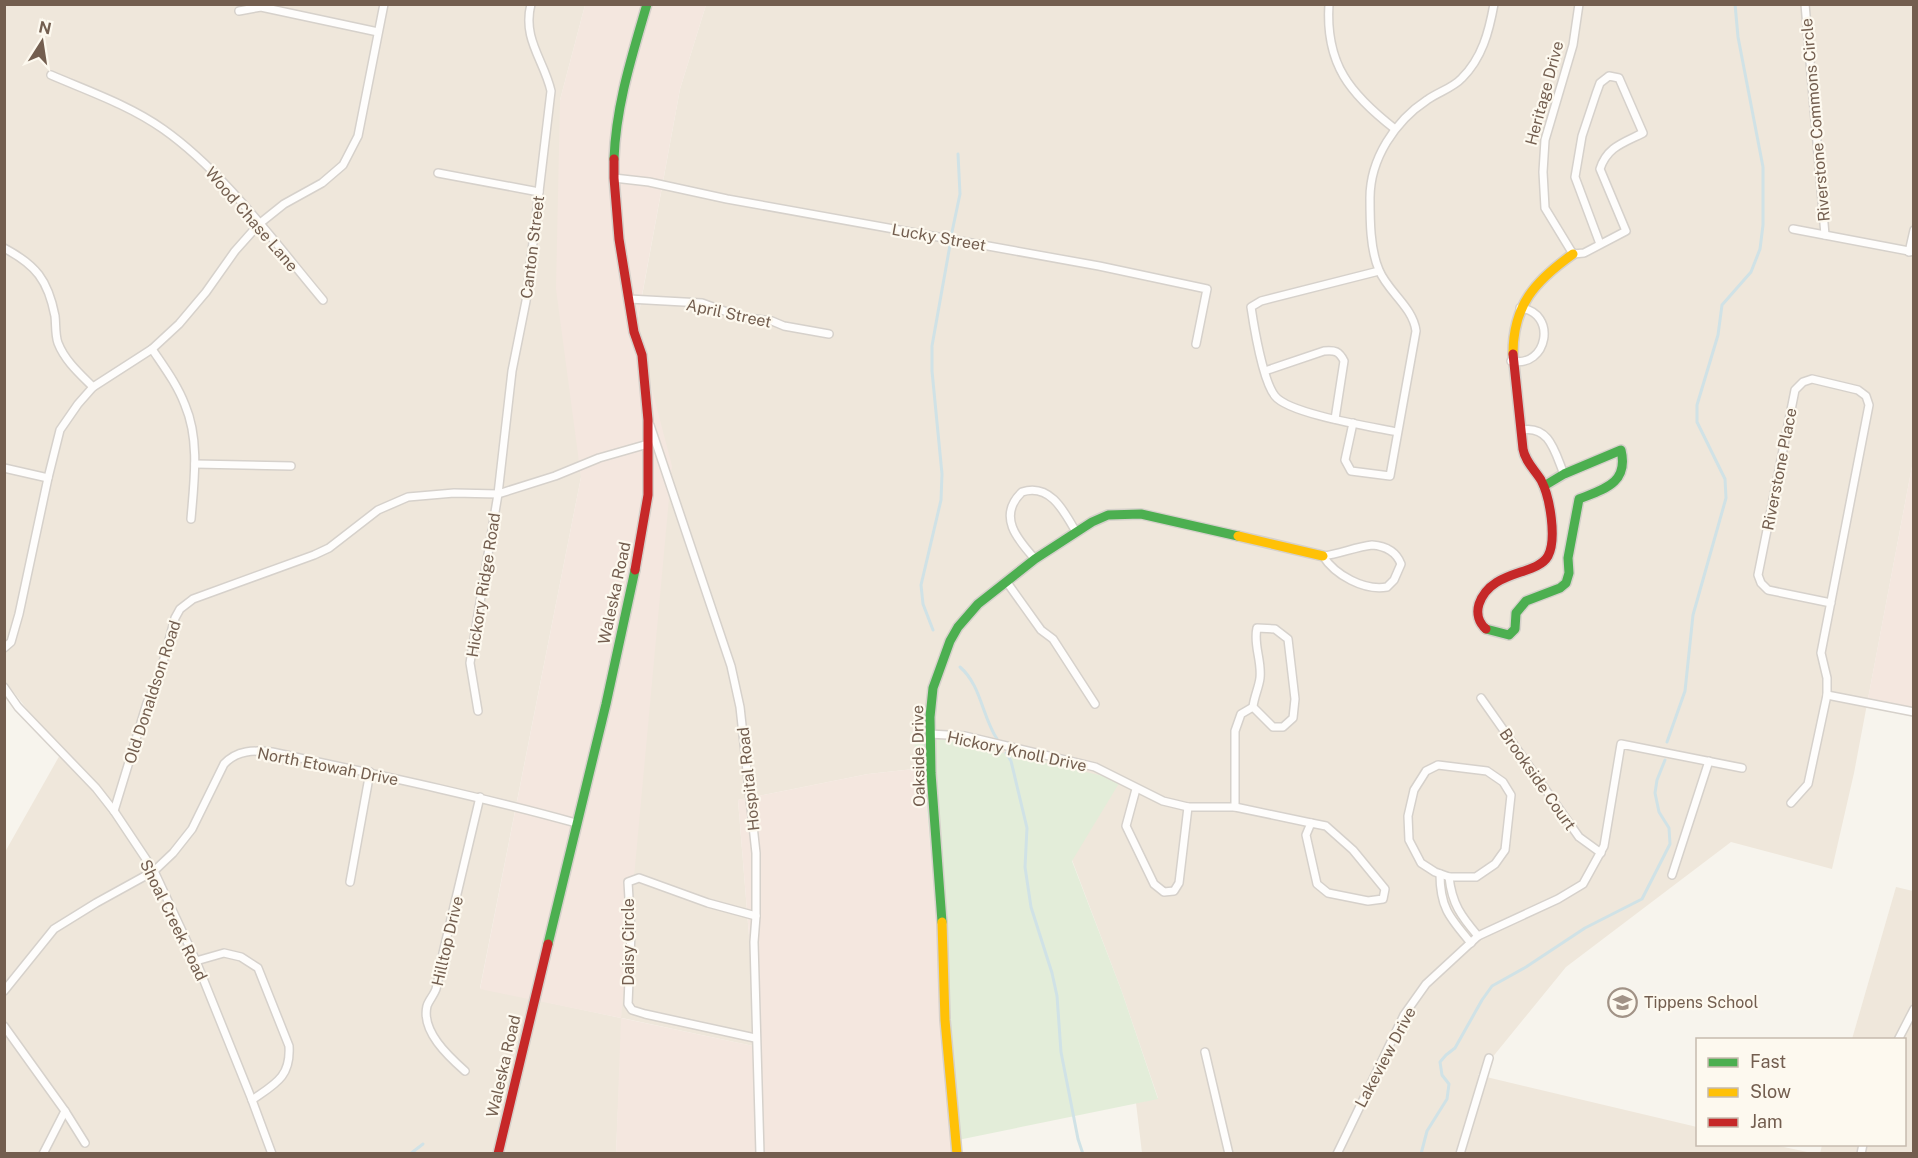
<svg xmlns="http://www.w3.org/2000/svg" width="1918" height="1158" font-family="'Public Sans',sans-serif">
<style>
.residential{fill:#efe7db}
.commercial{fill:#f4e7df}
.green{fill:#e3edd9}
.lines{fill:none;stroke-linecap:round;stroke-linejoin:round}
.stream{stroke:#d0e2e6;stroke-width:3}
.street-casing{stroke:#d6d1cb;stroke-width:10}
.fast-casing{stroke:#d6d1cb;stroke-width:12}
.slow-casing{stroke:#d6d1cb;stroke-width:12}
.jam-casing{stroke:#d6d1cb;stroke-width:12}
.street{stroke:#fefdfc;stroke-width:7}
.fast{stroke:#4caf50;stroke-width:9}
.slow{stroke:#ffc107;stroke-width:9}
.jam{stroke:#c62828;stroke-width:9}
.labels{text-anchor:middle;stroke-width:4.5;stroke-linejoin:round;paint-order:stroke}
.street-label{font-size:16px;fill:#735e4f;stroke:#fdf9ef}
.poi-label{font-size:16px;fill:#735e4f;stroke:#fdf9ef;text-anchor:start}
</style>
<rect width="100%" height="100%" fill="#f7f4ed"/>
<g class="residential">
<polygon points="5,5 585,5 560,100 581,477 480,988 621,1018 636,329 680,89 706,5 1913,5 1913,461 1854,773 1832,869 1731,842 1566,967 1478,1075 1697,1127 1698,1144 1774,1145 1812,1153 1142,1153 1136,1103 1158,1098 1122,992 1072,860 911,733 923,768 868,774 738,800 758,1047 622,1018 616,1153 5,1153 5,852 61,753 5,681"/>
<polygon points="1896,887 1913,891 1913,1153 1820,1154 1822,1145 1904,1144 1904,1040 1852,1039"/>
</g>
<g class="commercial">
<polygon points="585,5 706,5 680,89 636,328 672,466 621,1018 758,1047 738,800 868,774 923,768 959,1153 616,1153 621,1018 480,989 581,477 556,289 560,100"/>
<polygon points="1913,461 1913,712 1867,704"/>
</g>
<polygon class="green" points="910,732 1121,780 1072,861 1122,992 1158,1099 958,1140 923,768"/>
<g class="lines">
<g class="stream">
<polyline points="952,232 960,194 958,154"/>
<polyline points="933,630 923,604 921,585 941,500 942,474 932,371 932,346 950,245"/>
<path d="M960,667C981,685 982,716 997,739"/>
<polyline points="1667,742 1685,691 1693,615 1726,498 1725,479 1697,422 1697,405 1718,335 1722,305 1751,272 1760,249 1763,225 1763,167 1738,37 1735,4"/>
<polyline points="1006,753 1011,761 1027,828 1025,867 1031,907 1052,973 1057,996 1061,1052 1078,1139 1083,1154"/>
<polyline points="410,1154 423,1144"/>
<polyline points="1421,1154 1427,1131 1447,1099 1449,1084 1442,1075 1440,1062 1446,1055 1455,1048 1482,1000 1492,986 1526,967 1585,928 1642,899 1670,844 1669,828 1659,812 1655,793 1657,780 1665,760"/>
</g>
<defs>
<g id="street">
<path d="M1329,4C1325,64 1350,94 1395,129"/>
<path d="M1579,4L1573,45L1545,140L1543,172L1545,208L1573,254L1584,253L1626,231L1600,169C1607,147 1623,143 1643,133L1619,78L1609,76L1600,83L1596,94L1582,136L1575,177L1600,244"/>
<polyline points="1805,4 1825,235"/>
<polyline points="239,11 261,7 378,32"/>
<path d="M51,75C88,91 129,105 163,129C224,172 275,243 323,300"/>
<polyline points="438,173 539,192"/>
<polyline points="614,178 649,182 727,199 1099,266 1207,289 1196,344"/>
<polyline points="1793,229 1914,252"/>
<path d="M4,248C36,265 48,280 55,316C56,324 55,335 58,343C65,361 80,374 93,387"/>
<polyline points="1909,252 1914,230"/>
<path d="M1379,271L1261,301L1251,307C1254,327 1263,381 1275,396C1289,414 1373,427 1397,432"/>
<polyline points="629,299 702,303 741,317 772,321 784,326 829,334"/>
<path d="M152,349C164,367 177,384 185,405C200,440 194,482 191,519"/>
<path d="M1511,361C1548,369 1558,312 1520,308"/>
<path d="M1265,371L1324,351C1335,350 1339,351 1344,361L1335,419"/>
<path d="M1353,423L1345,460L1351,471L1390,476L1416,331C1413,307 1388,292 1379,270C1370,249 1370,220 1370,198C1370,159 1395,121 1427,100C1438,92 1453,88 1462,78C1482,58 1489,32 1494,4"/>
<polyline points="650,425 731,666 740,707 756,853 756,916 754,942 760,1154"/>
<path d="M1522,430C1550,425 1555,453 1564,474"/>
<polyline points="195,464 291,466"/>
<polyline points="4,468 48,478"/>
<path d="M1372,545C1385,546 1396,551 1401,564L1394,580L1387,587C1364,591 1335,575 1323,556C1340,554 1355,547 1372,545Z"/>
<path d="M1035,559C1017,539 997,516 1022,492C1050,483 1064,511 1076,532"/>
<polyline points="1006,581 1041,630 1053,639 1095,704"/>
<path d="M1257,628L1275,629L1288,639L1295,699L1293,718L1283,727H1273L1253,707C1254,697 1259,687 1260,678C1262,660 1253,645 1257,628Z"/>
<polyline points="4,648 11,642 19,614 48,478 60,430 78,404 93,387 152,349 179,324 206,292 235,251 259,224 284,204 322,183 343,165 358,136 384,4"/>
<polyline points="4,687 18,707 96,788 114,811 154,871 196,961 252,1100 272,1154"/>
<polyline points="1827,695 1914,712"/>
<polyline points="1481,698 1579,837 1601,853"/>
<path d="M478,711L470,663L498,494L512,371L526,301L551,91C544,60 522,39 531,4"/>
<polyline points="930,734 965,736 1095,767 1163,801 1188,807 1235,807 1311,823"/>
<polygon points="1438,765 1487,771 1503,782 1511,795 1505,850 1495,864 1476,877 1449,877 1435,872 1421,863 1409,840 1408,816 1414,790 1426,771"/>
<polyline points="1136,789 1126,826 1154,884 1164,892 1174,891 1179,883 1188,807"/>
<polyline points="1791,803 1808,784 1827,695 1827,678 1821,653 1869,405 1866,396 1858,390 1812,379 1803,382 1795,390 1758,575 1761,583 1768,590 1831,603"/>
<polyline points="1235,807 1235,731 1241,714 1253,707"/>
<polyline points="114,811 147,703 159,677 175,618 180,609 193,599 314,555 329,548 378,510 408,497 454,493 498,494 555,476 599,458 648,444"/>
<polygon points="1311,823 1326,826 1353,850 1385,889 1383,899 1368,901 1328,893 1317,884 1306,835"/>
<path d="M1440,874C1440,908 1450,918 1471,943"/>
<polyline points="1672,875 1709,761"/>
<path d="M1449,877C1452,904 1461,916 1478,936"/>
<polyline points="350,882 370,772"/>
<path d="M196,961L224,953L241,957L258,968L289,1046C291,1077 275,1084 252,1100"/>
<path d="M4,991L54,929L96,903L154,871L173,853L192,829L224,764C237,750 254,750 272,752C374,774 475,795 576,823"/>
<polyline points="4,1026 65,1111 85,1143"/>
<polyline points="755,1038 645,1014 632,1010 628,1004 631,932 628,882 639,878 708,903 756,916"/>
<polyline points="1898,1040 1914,1009"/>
<polyline points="1205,1052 1229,1154"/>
<path d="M465,1071C448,1056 421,1031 427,1006C429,1000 434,995 436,989C439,977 441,965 443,953L480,797"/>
<polyline points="43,1154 65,1111"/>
<polyline points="1337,1154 1404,1015 1426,984 1478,936 1558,899 1583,884 1604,846 1621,744 1742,768"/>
<polyline points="1460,1154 1489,1058"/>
<polyline points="1861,1154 1863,1144"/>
</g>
<g id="fast">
<path d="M614,159C616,105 632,56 647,4"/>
<path d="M1486,629L1509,635L1515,629L1516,613L1526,601L1560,588L1566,583L1569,573L1568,558L1579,499C1604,489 1629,483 1621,450L1564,474L1544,486"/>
<polyline points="942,922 931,773 930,717 933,688 950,641 958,627 978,604 1035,559 1092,522 1108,515 1141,514 1238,536"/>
<polyline points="548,944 606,704 635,570"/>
</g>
<g id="slow">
<path d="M1513,354C1513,305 1535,281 1573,254"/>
<polyline points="1238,536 1323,556"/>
<polyline points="942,922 945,1020 957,1154"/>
</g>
<g id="jam">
<polyline points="614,159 614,178 619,239 634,332 642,355 648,420 648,495 635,570"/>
<path d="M1486,629C1479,623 1476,614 1479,604C1491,569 1537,576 1548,556C1557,539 1550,497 1541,480C1534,469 1525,461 1523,449L1513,354"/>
<polyline points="498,1154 548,944"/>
</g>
</defs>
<use href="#street" class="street-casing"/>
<use href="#fast" class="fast-casing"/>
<use href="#slow" class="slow-casing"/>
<use href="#jam" class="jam-casing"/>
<use href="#street" class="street"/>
<use href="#fast" class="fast"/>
<use href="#slow" class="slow"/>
<use href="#jam" class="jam"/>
</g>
<defs>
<symbol id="school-ring" viewBox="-11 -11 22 22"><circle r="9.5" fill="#fdf9ef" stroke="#a19286" stroke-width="1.5"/><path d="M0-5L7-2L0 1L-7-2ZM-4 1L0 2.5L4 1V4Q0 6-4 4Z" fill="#a19286"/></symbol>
</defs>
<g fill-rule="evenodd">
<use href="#school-ring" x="1606" y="986" width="33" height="33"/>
</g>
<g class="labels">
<g class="street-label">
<text transform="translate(1544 93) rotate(-75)" y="6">Heritage Drive</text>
<text transform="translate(1815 120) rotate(-95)" y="6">Riverstone Commons Circle</text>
<text transform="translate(252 219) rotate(49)" y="6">Wood Chase Lane</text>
<text transform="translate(939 237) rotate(10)" y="6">Lucky Street</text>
<text transform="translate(532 247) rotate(-83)" y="6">Canton Street</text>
<text transform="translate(729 313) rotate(12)" y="6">April Street</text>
<text transform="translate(1779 469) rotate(-79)" y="6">Riverstone Place</text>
<text transform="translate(483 585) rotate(-81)" y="6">Hickory Ridge Road</text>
<text transform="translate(614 593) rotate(-78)" y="6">Waleska Road</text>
<text transform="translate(152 692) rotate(-72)" y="6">Old Donaldson Road</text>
<text transform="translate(1017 751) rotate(12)" y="6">Hickory Knoll Drive</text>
<text transform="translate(918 756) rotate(-91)" y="6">Oakside Drive</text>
<text transform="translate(328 766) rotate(11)" y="6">North Etowah Drive</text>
<text transform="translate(748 779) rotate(-96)" y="6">Hospital Road</text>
<text transform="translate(1538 779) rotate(55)" y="6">Brookside Court</text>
<text transform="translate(174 920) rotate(64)" y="6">Shoal Creek Road</text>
<text transform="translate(447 941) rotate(-77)" y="6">Hilltop Drive</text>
<text transform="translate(628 942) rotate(-90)" y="6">Daisy Circle</text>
<text transform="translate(1385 1057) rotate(-62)" y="6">Lakeview Drive</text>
<text transform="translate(503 1066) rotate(-77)" y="6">Waleska Road</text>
</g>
<g class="poi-label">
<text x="1644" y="1008">Tippens School</text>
</g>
</g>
<rect width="1918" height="1158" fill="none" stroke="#735e4f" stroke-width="12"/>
<rect x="1696" y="1038" width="210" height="108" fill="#fdf9ef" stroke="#c6bbaf" stroke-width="1.5"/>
<rect x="1708" y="1058" width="30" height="9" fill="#4caf50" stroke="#c6bbaf" stroke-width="1.5"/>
<text x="1750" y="1068" font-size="18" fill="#735e4f">Fast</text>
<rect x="1708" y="1088" width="30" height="9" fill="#ffc107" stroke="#c6bbaf" stroke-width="1.5"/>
<text x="1750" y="1098" font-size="18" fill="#735e4f">Slow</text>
<rect x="1708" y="1118" width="30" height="9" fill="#c62828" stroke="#c6bbaf" stroke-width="1.5"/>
<text x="1750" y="1128" font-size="18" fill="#735e4f">Jam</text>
<g transform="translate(42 42) rotate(12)" stroke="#fdf9ef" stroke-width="4.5" paint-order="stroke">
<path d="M0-4.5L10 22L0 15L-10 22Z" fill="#735e4f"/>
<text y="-9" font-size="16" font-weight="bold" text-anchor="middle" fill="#735e4f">N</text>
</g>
</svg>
